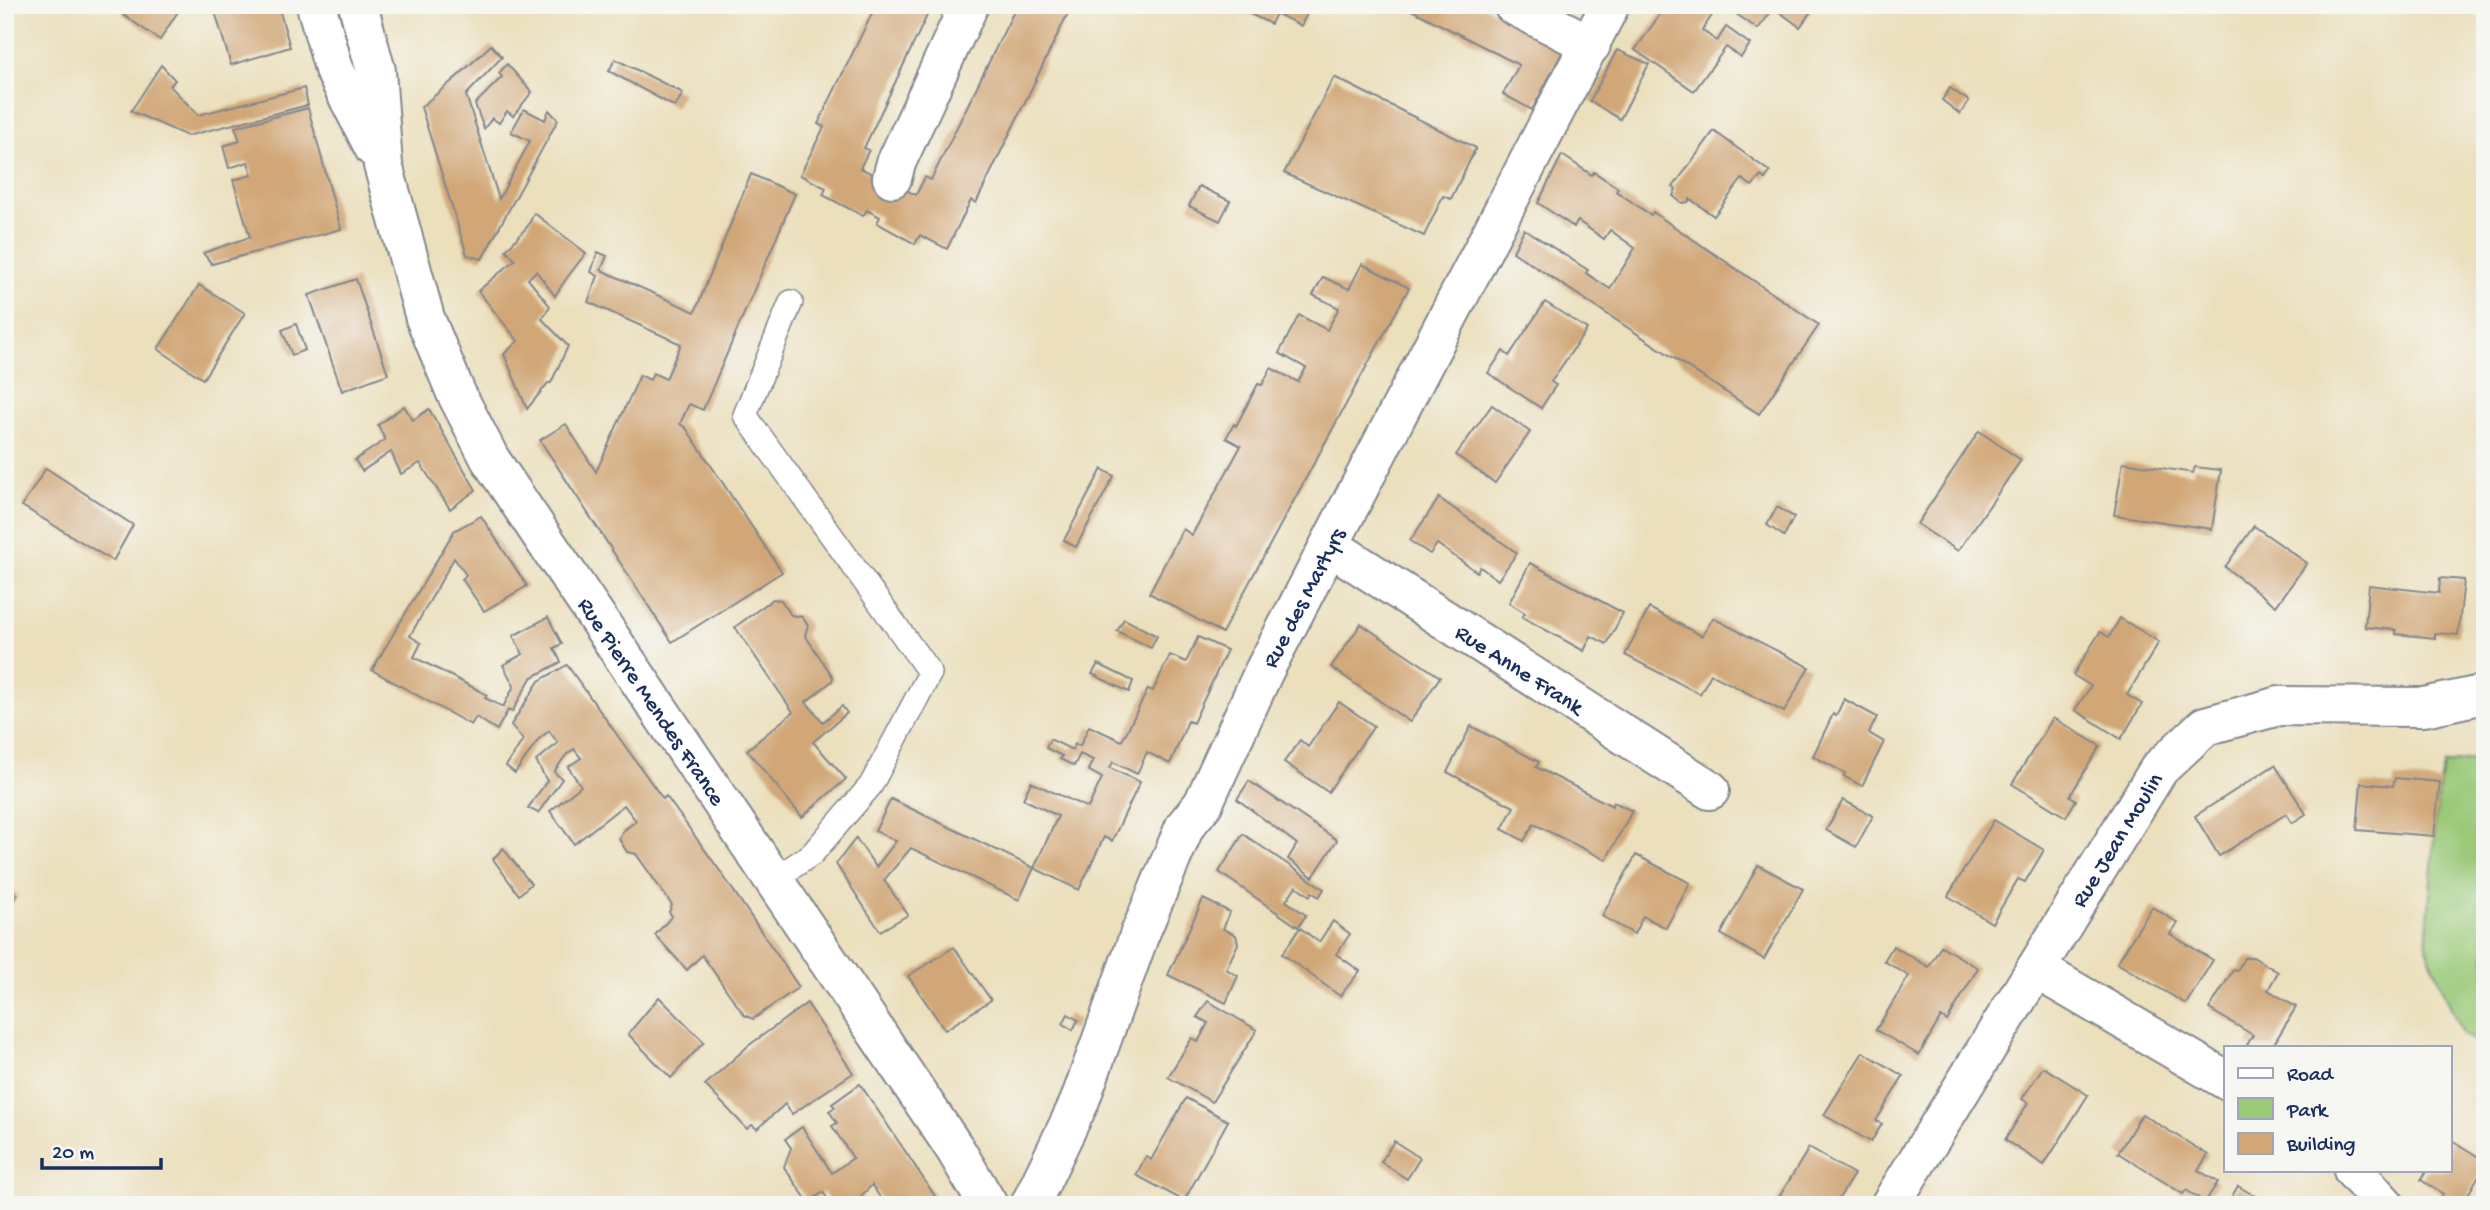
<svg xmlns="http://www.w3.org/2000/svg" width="2490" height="1210" font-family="'Gochi Hand',sans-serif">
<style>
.green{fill:#9ac978;stroke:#5a7c6b;stroke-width:2}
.building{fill:#d1a778}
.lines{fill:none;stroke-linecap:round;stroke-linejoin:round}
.service-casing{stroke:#83878d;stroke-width:26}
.minor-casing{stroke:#83878d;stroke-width:42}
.tertiary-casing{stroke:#83878d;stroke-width:42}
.secondary-casing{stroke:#83878d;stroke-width:42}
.service{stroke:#fff;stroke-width:23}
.minor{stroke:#fff;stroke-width:38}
.tertiary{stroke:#fff;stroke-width:38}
.secondary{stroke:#fff;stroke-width:38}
.labels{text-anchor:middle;stroke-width:6;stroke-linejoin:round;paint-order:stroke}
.street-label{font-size:23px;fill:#1b2f5e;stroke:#f6f6f2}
</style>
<rect width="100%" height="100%" fill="#f6f6f2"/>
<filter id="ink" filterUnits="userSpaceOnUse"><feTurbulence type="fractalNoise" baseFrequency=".0143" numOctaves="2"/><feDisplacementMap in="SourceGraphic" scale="14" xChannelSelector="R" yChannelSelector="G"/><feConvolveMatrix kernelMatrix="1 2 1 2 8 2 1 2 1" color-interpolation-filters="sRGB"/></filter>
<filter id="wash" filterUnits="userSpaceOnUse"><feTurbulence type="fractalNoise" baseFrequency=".00686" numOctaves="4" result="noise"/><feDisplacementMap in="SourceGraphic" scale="28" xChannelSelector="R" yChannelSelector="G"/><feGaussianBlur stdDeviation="1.57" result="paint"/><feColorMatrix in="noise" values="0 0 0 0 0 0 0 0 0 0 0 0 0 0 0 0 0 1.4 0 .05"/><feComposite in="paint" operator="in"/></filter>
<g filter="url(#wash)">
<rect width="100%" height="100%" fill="#ebdfbc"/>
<polygon class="green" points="2485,758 2485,1048 2462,1034 2426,948 2434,836 2440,782 2445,764"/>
<g id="blocks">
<g class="building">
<polygon points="128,5 182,5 160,40 122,14"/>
<polygon points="213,5 278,5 290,47 231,65"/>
<polygon points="876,5 932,5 864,148 869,150 860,168 916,195 925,177 931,180 1017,5 1072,5 976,203 971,200 947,249 920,235 915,244 877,223 880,217 867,210 863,216 823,195 826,188 800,175 824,127 818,124"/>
<polygon points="1231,5 1311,5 1301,26 1276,13 1271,24"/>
<polygon points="1402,5 1482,5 1564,49 1532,110 1503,94 1519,65"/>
<polygon points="1680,5 1719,5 1702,30 1717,41 1726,27 1750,44 1741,57 1726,47 1694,91 1635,50 1666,6 1679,15 1684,8"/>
<polygon points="1723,5 1812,5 1814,7 1800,27 1774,8 1758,29"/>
<polygon points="491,45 502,57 466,95 499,199 530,141 511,132 524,109 545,120 549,110 558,120 482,259 467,255 421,107 458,76"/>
<polygon points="1617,50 1649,64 1620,119 1590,101"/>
<polygon points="615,59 683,93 675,107 609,71"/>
<polygon points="507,64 532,92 513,116 507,111 499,123 492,118 484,129 475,104 502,77 499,73"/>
<polygon points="161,65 175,80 170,86 198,115 304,88 308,105 187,136 131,111"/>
<polygon points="1334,77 1476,148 1451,199 1443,196 1424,236 1284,173"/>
<polygon points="1950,88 1969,101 1960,114 1942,100"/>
<polygon points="308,108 341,229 212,264 203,253 250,237 233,180 252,175 248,162 229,168 223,146 240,141 235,127"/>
<polygon points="1714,131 1770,172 1765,179 1761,176 1752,186 1742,179 1714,216 1690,199 1688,202 1682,203 1673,196 1676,189 1673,187"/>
<polygon points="1562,155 1592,175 1594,172 1618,188 1616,191 1651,215 1653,212 1657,215 1819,325 1759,414 1513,252 1524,229 1588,270 1586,273 1610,289 1635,248 1610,230 1604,239 1578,221 1574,227 1538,203"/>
<polygon points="751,174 795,194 703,410 689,404 680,424 686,428 782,572 672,642 540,440 566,424 596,472 640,375 650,380 653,373 666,379 681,344 588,302 598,276 591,272 598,252 607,256 601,270 695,312"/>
<polygon points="1199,186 1230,201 1220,221 1189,206"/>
<polygon points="534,213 586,253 566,279 555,296 536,271 528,279 550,306 542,319 568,346 551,383 548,383 527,409 504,354 518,341 478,291 515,260 506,250 528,226"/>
<polygon points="1362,264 1409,288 1222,633 1149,593 1183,529 1192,535 1241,446 1226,438 1234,424 1236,426 1258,384 1262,385 1271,368 1298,382 1306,368 1279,353 1299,315 1327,330 1339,308 1313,295 1323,277 1349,289"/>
<polygon points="356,279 388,374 342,391 309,295"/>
<polygon points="199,285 245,313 203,379 158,349"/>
<polygon points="1545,302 1587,329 1551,382 1556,385 1541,408 1488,373 1503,351 1509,356"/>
<polygon points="296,324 305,350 292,355 282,330"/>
<polygon points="1492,405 1530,432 1495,483 1456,455"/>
<polygon points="404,406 413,420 429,409 476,490 450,509 420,463 401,474 391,452 362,471 355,460 385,440 378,425"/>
<polygon points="1979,431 2021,460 1958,551 1917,524"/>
<polygon points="2123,462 2193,473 2195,467 2221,470 2212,529 2114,515"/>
<polygon points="46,468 133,525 113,561 22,506"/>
<polygon points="1102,469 1114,476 1076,547 1064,540"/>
<polygon points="1439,498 1517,553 1498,580 1480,567 1477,572 1437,544 1430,554 1410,541"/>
<polygon points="1777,507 1794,517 1784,536 1767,525"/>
<polygon points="481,516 527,586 484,611 462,579 466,575 454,558 410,636 421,643 414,657 476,689 487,695 485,698 503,707 514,686 503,665 523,654 513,636 548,617 562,644 554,648 561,662 531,678 512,712 508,710 497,730 476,717 471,725 372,670 454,531"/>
<polygon points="2254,526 2307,563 2276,606 2225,567"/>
<polygon points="1530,563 1623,613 1607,644 1591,636 1584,651 1522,617 1525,613 1509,603"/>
<polygon points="2440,578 2464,580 2458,635 2435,633 2435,638 2396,634 2396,630 2365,627 2369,585 2439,593"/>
<polygon points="773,599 781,600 791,615 802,617 808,625 805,635 833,677 832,681 806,702 823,722 842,706 847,713 813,742 846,779 802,817 747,750 793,712 735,627"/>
<polygon points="1649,608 1702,636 1713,618 1809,667 1784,712 1711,674 1700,694 1625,655"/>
<polygon points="2120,618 2159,642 2127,695 2142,704 2121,739 2075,710 2091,686 2073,675 2100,632 2109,637"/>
<polygon points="1124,619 1157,636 1151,648 1117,631"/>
<polygon points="1361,624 1440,677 1410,722 1331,667"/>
<polygon points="1198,637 1227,650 1193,723 1188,721 1170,764 1147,752 1137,774 1113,762 1110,768 1140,782 1112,841 1104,837 1079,890 1034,868 1058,816 1023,799 1031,782 1088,808 1102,778 1088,770 1093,760 1080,754 1074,766 1060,759 1062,756 1046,748 1050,739 1072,750 1075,744 1080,746 1089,726 1122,741 1148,689 1153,691 1170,655 1186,662"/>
<polygon points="1098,664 1133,681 1129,692 1092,674"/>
<polygon points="567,665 663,799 666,796 720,871 799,987 753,1019 744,1015 702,955 687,970 655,935 672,916 669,912 672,905 636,854 627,852 619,839 623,831 636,821 624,805 574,844 550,811 581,786 568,767 581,758 574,749 566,755 554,772 562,779 538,813 528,808 547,781 536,761 558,743 549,731 539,739 515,773 506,766 523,740 511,725 539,681"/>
<polygon points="1844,699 1877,717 1869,733 1884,742 1862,786 1843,776 1845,773 1813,756 1833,714 1836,716"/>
<polygon points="1339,702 1374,726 1328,792 1284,762 1300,740 1308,747"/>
<polygon points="2053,718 2100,746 2070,796 2076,800 2066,817 2012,784"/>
<polygon points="1471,726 1539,762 1536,767 1612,806 1614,802 1632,811 1606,860 1534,824 1524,841 1502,829 1514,807 1447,772"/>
<polygon points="2275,765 2306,814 2292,823 2286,814 2219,856 2195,816"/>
<polygon points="2395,778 2440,782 2434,836 2357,830 2361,783 2393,786"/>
<polygon points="1249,781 1337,840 1313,877 1288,859 1297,844 1237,799"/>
<polygon points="891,799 1034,868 1019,900 911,848 884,880 908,915 880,931 836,864 856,838 876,867 896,841 875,831"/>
<polygon points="1843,800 1873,816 1856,847 1826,830"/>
<polygon points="1994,820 2044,850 2025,882 2018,879 1992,923 1948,896"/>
<polygon points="1243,834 1324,889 1319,897 1312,892 1310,896 1296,886 1286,901 1306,915 1298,927 1219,872"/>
<polygon points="503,848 531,884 519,895 493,859"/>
<polygon points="1636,855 1690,883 1666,928 1643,916 1634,934 1602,916"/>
<polygon points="1758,865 1803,889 1764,959 1721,934"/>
<polygon points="5,886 18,895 5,913"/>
<polygon points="1203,899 1230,912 1223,929 1236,935 1238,944 1226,969 1238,976 1226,1003 1168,975"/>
<polygon points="2152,907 2178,923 2170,934 2213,960 2186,1004 2117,963"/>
<polygon points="1333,921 1350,934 1336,954 1360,971 1340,996 1282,954 1300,928 1319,942"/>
<polygon points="1893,946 1929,967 1941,946 1978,968 1947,1021 1941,1017 1919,1055 1876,1030 1909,976 1884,961"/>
<polygon points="954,947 991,1000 945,1030 908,976"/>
<polygon points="2253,957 2278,972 2268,990 2296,1007 2272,1047 2251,1047 2247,1045 2253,1035 2209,1009 2234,969 2237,971 2244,958"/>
<polygon points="659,997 704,1042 671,1078 628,1034"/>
<polygon points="1208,1001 1257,1030 1212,1102 1168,1077 1192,1038 1198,1042 1208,1023 1197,1017"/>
<polygon points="807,1003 853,1073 792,1114 785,1104 757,1129 752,1125 747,1129 705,1085 748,1046"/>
<polygon points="1068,1014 1078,1020 1073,1030 1063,1024"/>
<polygon points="1863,1052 1903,1076 1876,1121 1882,1124 1871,1142 1824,1115"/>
<polygon points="2043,1067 2088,1095 2044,1165 2005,1140 2028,1103 2022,1099"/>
<polygon points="860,1084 897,1139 941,1205 885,1205 872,1185 861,1196 865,1203 862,1205 832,1205 823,1192 809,1203 784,1167 791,1148 785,1139 802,1127 832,1173 853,1158 832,1126 837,1123 829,1111 835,1107 832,1104"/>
<polygon points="1186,1098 1228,1121 1184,1201 1136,1175 1146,1156 1151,1160"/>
<polygon points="2142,1114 2208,1155 2198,1170 2218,1182 2205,1202 2186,1190 2183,1194 2118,1153"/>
<polygon points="2450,1139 2485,1161 2485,1165 2462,1205 2447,1205 2439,1200 2443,1194 2421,1180 2427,1170 2450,1170"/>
<polygon points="1394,1141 1420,1158 1407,1179 1381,1162"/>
<polygon points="1809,1148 1854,1174 1835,1205 1780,1205 1776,1202"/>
<polygon points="2238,1186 2258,1198 2256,1203 2259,1205 2227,1205"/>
</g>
</g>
</g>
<g filter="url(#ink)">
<use href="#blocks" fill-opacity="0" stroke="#83878d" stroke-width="2"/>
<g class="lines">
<defs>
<polyline id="service" points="773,880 812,854 871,785 930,673 745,415 791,302"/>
<g id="minor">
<polyline points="1513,5 1591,45"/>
<polyline points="892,178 896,163 969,5"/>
<path id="s1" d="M1330,546L1710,790"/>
<polyline points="2036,969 2226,1080"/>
<polyline points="2353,1170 2385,1205"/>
<path id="s2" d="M1890,1205L2159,769L2205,726L2279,706L2424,707L2485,694"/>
</g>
<g id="tertiary">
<path id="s3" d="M1030,1205L1079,1103L1139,936L1185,826L1203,804L1264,671L1610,5"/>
</g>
<g id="secondary">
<polyline points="316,5 334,69 374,148"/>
<path id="s4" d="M358,5L376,71L383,165L425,318L456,393L490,459L955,1149L988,1205"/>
</g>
</defs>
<use href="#service" class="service-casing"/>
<use href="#minor" class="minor-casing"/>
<use href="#tertiary" class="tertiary-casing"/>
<use href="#secondary" class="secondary-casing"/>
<use href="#service" class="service"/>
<use href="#minor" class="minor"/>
<use href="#tertiary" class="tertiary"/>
<use href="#secondary" class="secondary"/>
</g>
</g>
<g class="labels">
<g class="street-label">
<text dy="8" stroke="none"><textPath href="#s3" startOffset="668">Rue des Martyrs</textPath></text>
<text dy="8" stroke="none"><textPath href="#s1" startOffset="226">Rue Anne Frank</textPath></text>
<text dy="8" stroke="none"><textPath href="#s4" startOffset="768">Rue Pierre Mendes France</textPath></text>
<text dy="8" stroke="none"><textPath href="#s2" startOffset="430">Rue Jean Moulin</textPath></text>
</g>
</g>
<rect width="2490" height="1210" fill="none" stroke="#f6f6f2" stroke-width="28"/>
<rect x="2224" y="1046" width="228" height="126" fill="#f6f6f2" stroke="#9ea6b7" stroke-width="2"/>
<rect x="2238" y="1068" width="35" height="10" fill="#ffffff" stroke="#9ea6b7" stroke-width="2"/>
<text x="2287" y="1080" font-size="21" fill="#1b2f5e">Road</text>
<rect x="2238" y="1098" width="35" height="21" fill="#9ac978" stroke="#9ea6b7" stroke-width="2"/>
<text x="2287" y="1116" font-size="21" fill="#1b2f5e">Park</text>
<rect x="2238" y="1133" width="35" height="21" fill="#d1a778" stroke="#9ea6b7" stroke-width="2"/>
<text x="2287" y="1150" font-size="21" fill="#1b2f5e">Building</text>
<path d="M42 1158v10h119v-10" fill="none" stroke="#1b2f5e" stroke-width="3.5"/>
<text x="52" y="1158" font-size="21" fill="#1b2f5e" stroke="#f6f6f2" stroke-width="5" paint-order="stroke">20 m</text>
</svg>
